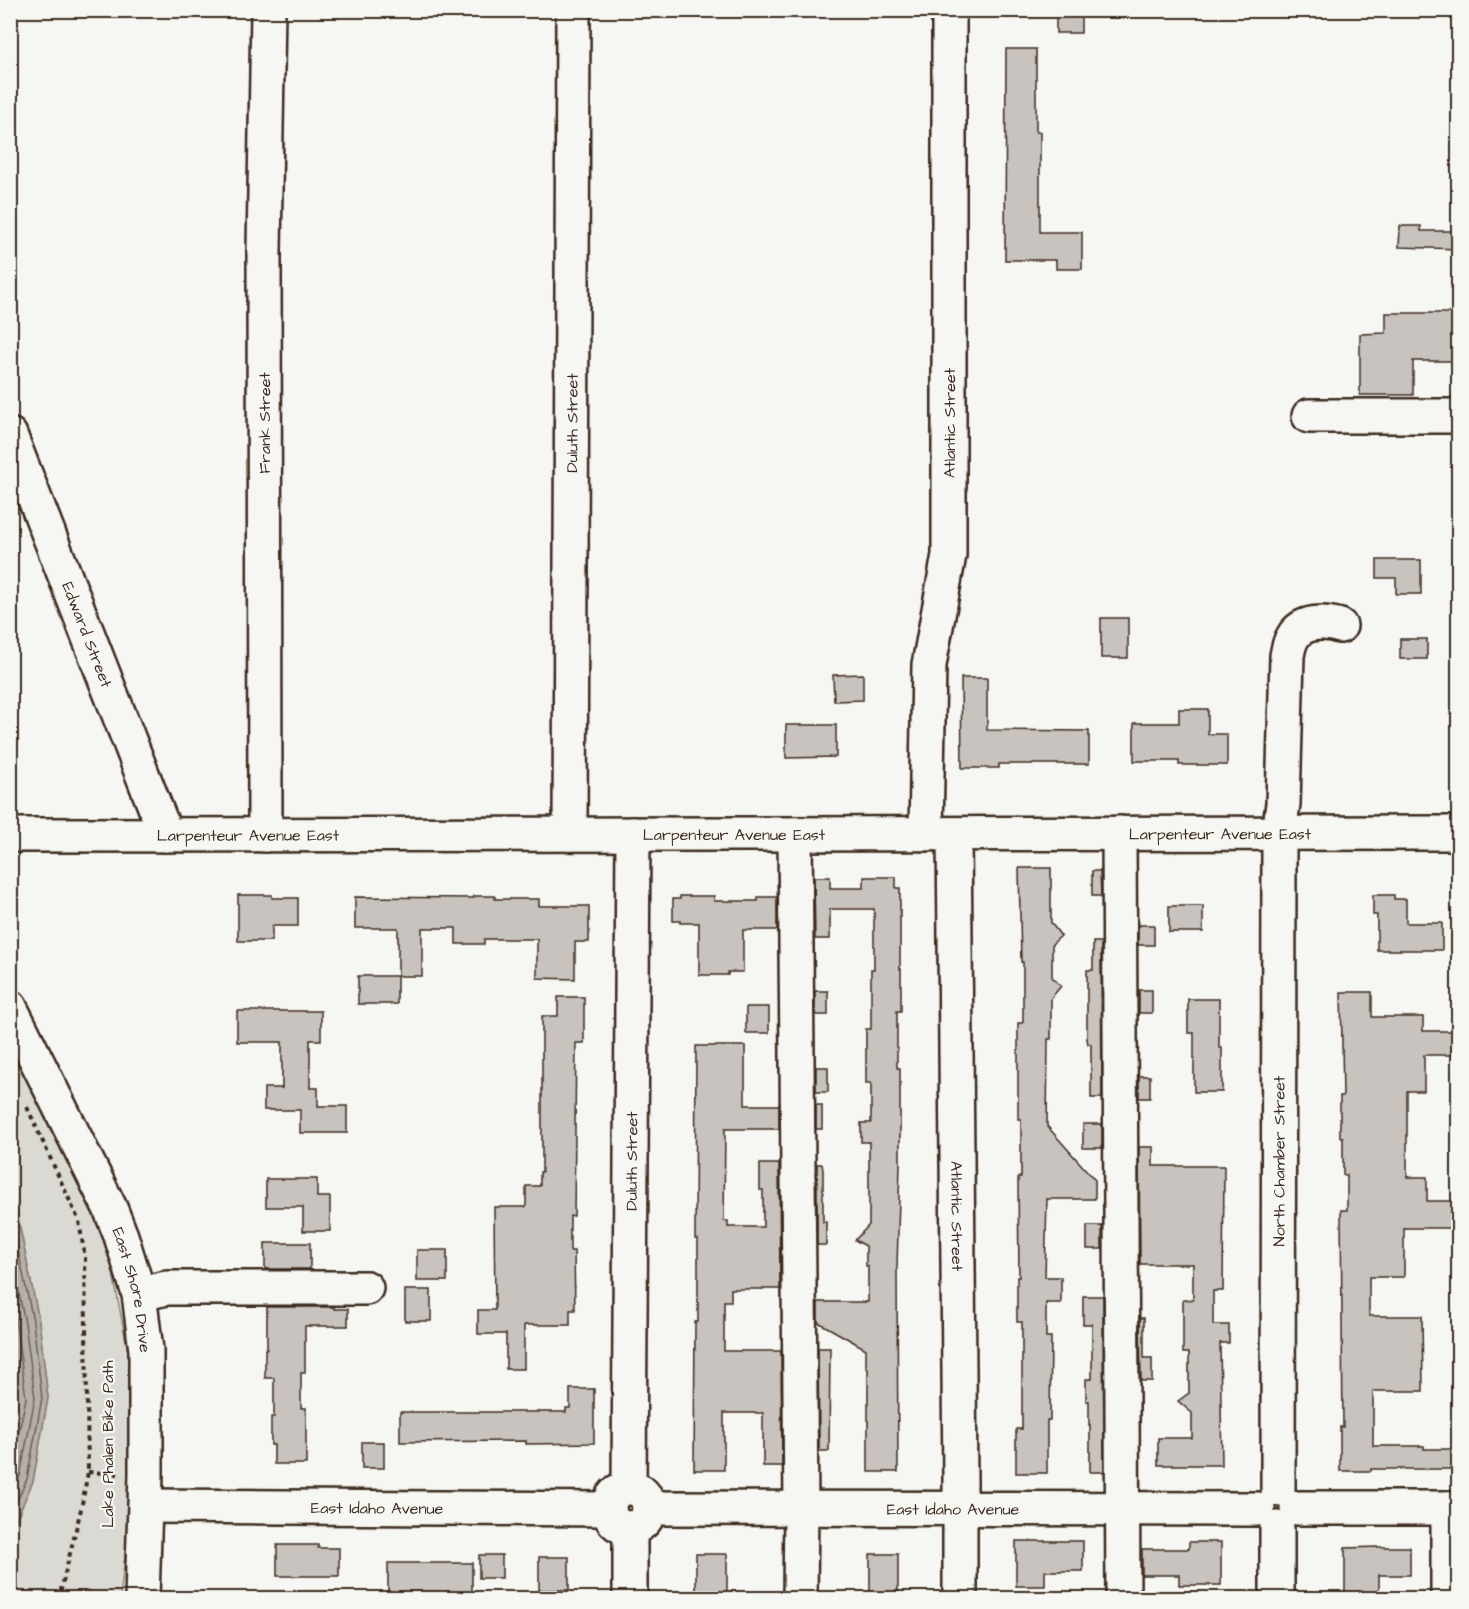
<svg xmlns="http://www.w3.org/2000/svg" width="1469" height="1609" font-family="'Architects Daughter',sans-serif">
<style>
.green{fill:#dad9d3;stroke:#8a8278;stroke-width:1.5}
.water{fill:#b6b0a9;stroke:#857a71;stroke-width:1.5}
.lines{fill:none;stroke-linecap:round;stroke-linejoin:round}
.shore{stroke:#6c6056;stroke-width:1.5}
.building{fill:#c8c3be;stroke:#3b2a1e;stroke-width:1.5}
.minor-casing{stroke:#3b2a1e;stroke-width:38}
.path{stroke:#3b2a1e;stroke-width:4;stroke-dasharray:4.5 4.5;stroke-linecap:butt}
.minor{stroke:#f6f6f2;stroke-width:33}
.labels{text-anchor:middle;stroke-width:4.5;stroke-linejoin:round;paint-order:stroke}
.street-label{font-size:16px;fill:#3b2a1e;stroke:#f6f6f2}
</style>
<rect width="100%" height="100%" fill="#f6f6f2"/>
<filter id="ink" filterUnits="userSpaceOnUse"><feTurbulence type="fractalNoise" baseFrequency=".0167" numOctaves="2"/><feDisplacementMap in="SourceGraphic" scale="12" xChannelSelector="R" yChannelSelector="G"/><feConvolveMatrix kernelMatrix="1 2 1 2 8 2 1 2 1" color-interpolation-filters="sRGB"/></filter>
<g filter="url(#ink)">
<polygon class="green" points="10,1038 103,1221 141,1420 120,1598 11,1598 11,1531 33,1481 48,1398 39,1321 14,1199 11,1193"/>
<polygon class="water" points="11,1193 14,1199 39,1321 48,1398 33,1481 11,1531"/>
<g class="lines">
<g class="shore">
<polyline points="10,1212 33,1321 42,1398 27,1479 10,1516"/>
<polyline points="10,1250 25,1323 35,1398 20,1476 10,1497"/>
<polyline points="10,1295 16,1324 26,1398 10,1475"/>
</g>
</g>
<g class="building">
<rect x="1056" y="10" width="25" height="23"/>
<polygon points="1006,49 1036,49 1036,132 1040,132 1040,232 1082,232 1082,269 1056,269 1056,260 1005,260"/>
<polygon points="1400,226 1421,226 1421,231 1458,231 1458,249 1399,247"/>
<polygon points="1386,313 1458,313 1458,361 1413,361 1413,395 1360,395 1360,334 1386,333"/>
<polygon points="1377,560 1421,560 1421,594 1396,594 1396,578 1377,578"/>
<rect x="1101" y="618" width="27" height="40"/>
<rect x="1400" y="639" width="27" height="20"/>
<polygon points="863,674 863,700 834,701 833,675"/>
<polygon points="961,678 987,678 987,730 1089,731 1089,764 999,764 999,768 962,768"/>
<polygon points="1179,709 1208,709 1208,734 1227,734 1227,765 1179,765 1179,761 1134,761 1134,723 1179,723"/>
<polygon points="786,725 836,725 836,757 786,758"/>
<polygon points="1019,868 1051,868 1051,923 1061,936 1052,944 1052,977 1061,986 1051,998 1051,1039 1048,1039 1047,1126 1095,1180 1095,1199 1047,1199 1045,1277 1061,1277 1061,1303 1046,1303 1046,1337 1051,1337 1050,1420 1047,1420 1047,1473 1016,1473 1016,1429 1022,1429 1022,1322 1017,1322 1017,1277 1019,1277 1018,1177 1021,1177 1021,1119 1018,1119 1018,1023 1023,1023 1023,962 1021,962"/>
<polygon points="1092,871 1100,871 1101,896 1092,896"/>
<polygon points="814,877 830,877 830,888 864,888 864,877 896,877 896,888 900,888 900,969 901,969 901,1011 897,1011 897,1068 900,1068 900,1165 897,1266 898,1472 868,1472 868,1368 866,1368 866,1349 818,1322 818,1302 868,1302 868,1266 866,1266 866,1246 855,1240 869,1225 869,1142 861,1142 861,1123 871,1123 871,1083 866,1083 866,1029 871,1029 871,969 874,969 874,909 830,909 830,939 815,939"/>
<polygon points="238,895 272,895 272,898 298,898 298,926 272,926 272,941 238,941"/>
<polygon points="1373,895 1394,895 1394,899 1406,899 1406,923 1442,923 1442,950 1377,950 1377,915 1373,915"/>
<polygon points="474,896 495,896 495,899 539,899 539,906 589,906 589,942 575,942 575,979 537,978 537,939 484,939 484,944 456,944 456,928 422,928 422,976 398,976 398,928 355,928 355,897 474,898"/>
<polygon points="680,896 714,896 714,901 758,901 758,897 777,897 777,930 743,930 743,972 728,972 728,975 699,975 699,923 680,923 680,921 673,921 673,899 680,899"/>
<rect x="1169" y="906" width="34" height="26"/>
<rect x="1138" y="925" width="16" height="20"/>
<polygon points="1093,942 1101,942 1102,1098 1091,1098 1091,1044 1088,1044 1087,1039 1087,970 1093,970"/>
<rect x="358" y="976" width="39" height="28"/>
<rect x="1139" y="990" width="13" height="23"/>
<rect x="815" y="991" width="13" height="24"/>
<polygon points="1341,992 1372,992 1372,1017 1423,1017 1423,1031 1452,1031 1452,1055 1424,1055 1424,1091 1407,1091 1407,1177 1427,1177 1427,1201 1458,1201 1458,1228 1404,1228 1404,1277 1369,1277 1369,1316 1422,1316 1423,1391 1373,1391 1373,1446 1424,1446 1424,1449 1458,1449 1458,1469 1371,1469 1371,1471 1340,1471 1340,1427 1343,1427 1341,1210 1347,1210 1347,1175 1343,1175 1343,1137 1340,1137 1340,1096 1343,1096"/>
<polygon points="558,997 584,997 584,1043 576,1043 574,1216 570,1216 570,1251 574,1251 575,1310 570,1310 570,1325 524,1325 524,1369 506,1369 506,1334 478,1334 478,1310 495,1310 494,1207 526,1207 526,1186 540,1186 540,1172 542,1172 542,1016 558,1016"/>
<polygon points="1188,999 1219,999 1219,1048 1222,1048 1222,1092 1194,1092 1194,1033 1188,1033"/>
<rect x="746" y="1007" width="23" height="26"/>
<polygon points="237,1011 321,1011 321,1040 310,1040 310,1088 318,1088 318,1106 347,1106 347,1133 300,1133 300,1110 264,1110 264,1088 282,1088 282,1042 237,1042"/>
<polygon points="696,1046 745,1046 745,1105 779,1105 779,1129 725,1129 724,1221 728,1221 728,1227 763,1227 763,1190 760,1190 760,1164 779,1164 780,1289 731,1289 731,1301 724,1301 724,1351 781,1351 782,1466 763,1466 763,1413 724,1413 724,1470 694,1470 695,1322 698,1322 698,1239 695,1239"/>
<rect x="816" y="1067" width="12" height="25"/>
<rect x="1139" y="1076" width="11" height="22"/>
<rect x="816" y="1105" width="6" height="24"/>
<rect x="1083" y="1124" width="19" height="24"/>
<polygon points="1139,1147 1153,1147 1153,1166 1224,1166 1223,1291 1213,1291 1213,1325 1229,1325 1229,1343 1220,1343 1222,1465 1158,1465 1158,1438 1192,1438 1192,1413 1178,1401 1189,1393 1189,1353 1183,1353 1183,1300 1193,1300 1193,1264 1140,1264"/>
<polygon points="817,1164 822,1164 823,1170 823,1222 826,1222 826,1245 817,1245"/>
<polygon points="266,1179 317,1179 317,1197 330,1197 330,1231 303,1231 303,1207 266,1207"/>
<rect x="1087" y="1226" width="15" height="23"/>
<rect x="265" y="1243" width="45" height="26"/>
<rect x="417" y="1250" width="30" height="31"/>
<rect x="405" y="1290" width="26" height="31"/>
<polygon points="1083,1296 1103,1296 1104,1472 1090,1472 1090,1425 1089,1425 1089,1401 1086,1401 1086,1379 1092,1379 1092,1324 1083,1324"/>
<polygon points="267,1307 334,1307 334,1309 348,1309 348,1326 305,1326 305,1373 301,1373 301,1408 306,1408 306,1464 274,1464 274,1445 271,1445 271,1417 274,1417 274,1378 265,1378 265,1349 267,1349"/>
<polygon points="1140,1318 1144,1318 1144,1358 1152,1358 1152,1381 1141,1381"/>
<polygon points="818,1348 830,1348 829,1451 819,1451"/>
<polygon points="570,1389 594,1389 594,1443 526,1444 526,1441 400,1442 400,1412 566,1412 566,1408 570,1408"/>
<rect x="362" y="1442" width="22" height="26"/>
<polygon points="1016,1541 1083,1541 1083,1571 1045,1571 1045,1586 1016,1586"/>
<polygon points="1189,1542 1221,1542 1221,1585 1179,1585 1179,1575 1142,1575 1142,1549 1189,1549"/>
<polygon points="277,1545 318,1545 318,1548 339,1548 339,1576 277,1576"/>
<polygon points="1379,1547 1410,1547 1410,1575 1379,1575 1379,1593 1345,1593 1345,1548"/>
<rect x="696" y="1554" width="31" height="45"/>
<rect x="870" y="1554" width="28" height="45"/>
<rect x="479" y="1555" width="23" height="23"/>
<rect x="539" y="1557" width="30" height="33"/>
<rect x="388" y="1563" width="84" height="36"/>
</g>
<g class="lines">
<defs>
<g id="minor">
<polyline points="1309,416 1458,416"/>
<path id="s1" d="M10,435L166,835"/>
<polyline points="1119,833 1123,1598"/>
<path id="s2" d="M570,834L573,10"/>
<polyline points="795,834 801,1508 800,1598"/>
<polyline points="926,834 929,665 949,555 949,10"/>
<path id="s3" d="M954,834L960,1480V1598"/>
<path id="s4" d="M10,835L1458,833"/>
<polyline points="265,835 264,250 268,10"/>
<path id="s5" d="M10,1007L110,1208L121,1236L139,1294L146,1350V1474L142,1598"/>
<polyline points="139,1294 167,1288 366,1288"/>
<path id="s6" d="M629,1487L633,834"/>
<circle cx="629" cy="1508" r="20"/>
<path id="s7" d="M1278,1489L1279,832L1283,804L1287,656C1288,650 1289,643 1293,637C1302,621 1324,621 1340,626"/>
<path id="s8" d="M145,1506L609,1509"/>
<path id="s9" d="M649,1508L1258,1509"/>
<polyline points="1297,1508 1458,1508"/>
<polyline points="630,1528 630,1598"/>
<polyline points="1277,1598 1277,1528"/>
<polyline points="1448,1598 1448,1508"/>
</g>
</defs>
<use href="#minor" class="minor-casing"/>
<g class="path">
<polyline points="27,1107 79,1221 85,1258 88,1472 81,1509 60,1594 61,1598"/>
<polyline points="88,1472 118,1474"/>
</g>
<use href="#minor" class="minor"/>
</g>
</g>
<g class="labels">
<g class="street-label">
<text dy="6" stroke="none"><textPath href="#s2" startOffset="411">Duluth Street</textPath></text>
<text transform="translate(264 423) rotate(-90)" y="6">Frank Street</text>
<text transform="translate(949 423) rotate(-90)" y="6">Atlantic Street</text>
<text dy="6" stroke="none"><textPath href="#s1" startOffset="214">Edward Street</textPath></text>
<text dy="6" stroke="none"><textPath href="#s4" startOffset="1210">Larpenteur Avenue East</textPath></text>
<text dy="6" stroke="none"><textPath href="#s4" startOffset="724">Larpenteur Avenue East</textPath></text>
<text dy="6" stroke="none"><textPath href="#s4" startOffset="238">Larpenteur Avenue East</textPath></text>
<text dy="6" stroke="none"><textPath href="#s7" startOffset="328">North Chamber Street</textPath></text>
<text dy="6" stroke="none"><textPath href="#s6" startOffset="326">Duluth Street</textPath></text>
<text dy="6" stroke="none"><textPath href="#s3" startOffset="382">Atlantic Street</textPath></text>
<text dy="6" stroke="none"><textPath href="#s5" startOffset="310">East Shore Drive</textPath></text>
<text transform="translate(107 1444) rotate(-90)" y="6">Lake Phalen Bike Path</text>
<text dy="6" stroke="none"><textPath href="#s8" startOffset="232">East Idaho Avenue</textPath></text>
<text dy="6" stroke="none"><textPath href="#s9" startOffset="304">East Idaho Avenue</textPath></text>
</g>
</g>
<rect width="1469" height="1609" fill="none" stroke="#f6f6f2" stroke-width="36"/>
<rect x="18" y="18" width="1433" height="1573" fill="none" stroke="#3b2a1e" stroke-width="2" filter="url(#ink)"/>
</svg>
